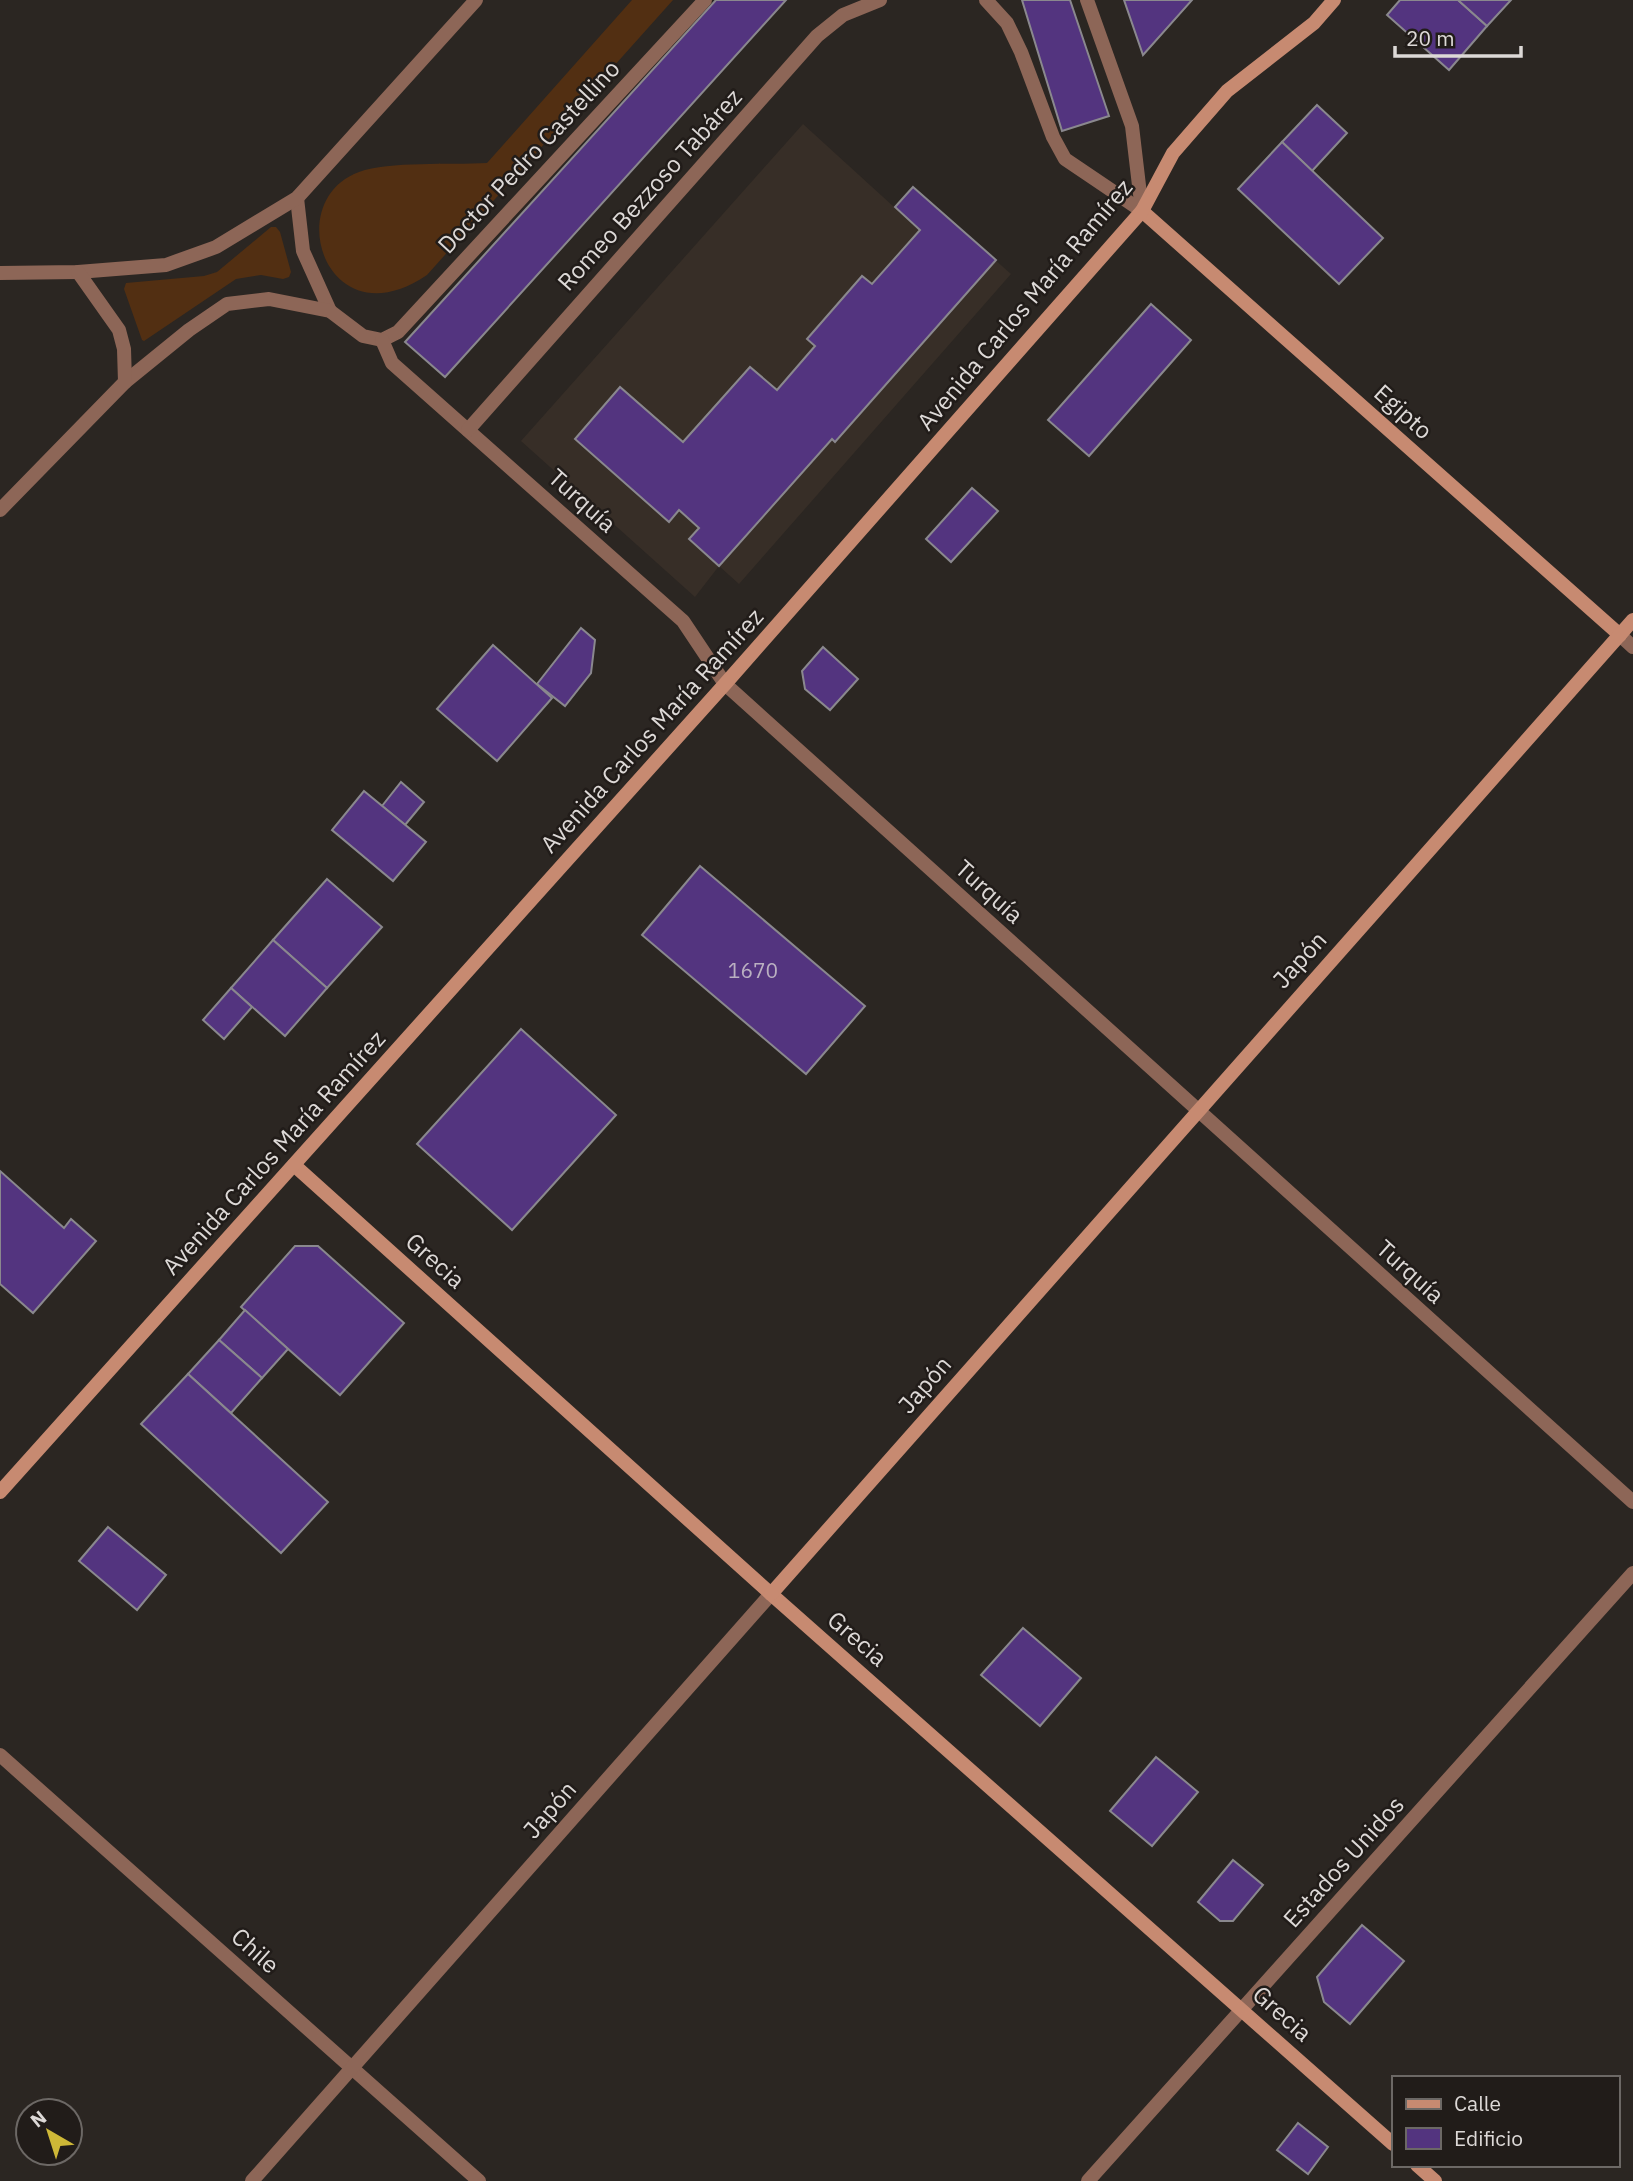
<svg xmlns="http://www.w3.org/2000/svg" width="1633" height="2181" font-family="'IBM Plex Sans',sans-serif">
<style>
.built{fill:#372e27}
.grass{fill:#522f12}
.building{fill:#53347f;stroke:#8a888e;stroke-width:2}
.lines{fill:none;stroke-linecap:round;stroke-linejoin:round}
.lane{stroke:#8d6657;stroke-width:14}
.street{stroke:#8d6657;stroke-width:14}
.secondary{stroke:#c78a71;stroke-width:14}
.labels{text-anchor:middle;stroke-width:5;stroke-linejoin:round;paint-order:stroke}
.number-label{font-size:21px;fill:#bab0c1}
.street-label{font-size:24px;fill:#ddd9d7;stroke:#211c19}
</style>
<rect width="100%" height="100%" fill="#2b2622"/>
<polygon class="built" points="803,124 894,207 913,187 1011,274 739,584 719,566 695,597 521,441"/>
<g class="grass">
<path d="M632,0H673L427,275C327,343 280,201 359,172C389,161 451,165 487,163Z"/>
<polygon points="271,227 276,227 280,232 291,272 289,277 283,279 261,275 236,279 144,341 142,340 124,289 126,283 204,276 217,272"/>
</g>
<g class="building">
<polygon points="716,0 786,0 445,377 405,342"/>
<polygon points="1022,0 1070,0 1109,116 1062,131"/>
<polygon points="1124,0 1192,0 1143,55"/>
<polygon points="1400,0 1458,0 1487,26 1449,70 1387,15"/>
<polygon points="1458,0 1511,0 1487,26"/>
<polygon points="1317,105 1347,133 1312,171 1282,142"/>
<polygon points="1282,142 1383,238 1339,284 1238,189"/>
<polygon points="913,187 996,260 835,442 832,439 719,566 689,539 699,528 679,510 669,522 575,439 620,387 683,442 750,367 777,390 815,346 807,339 862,276 872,284 920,230 895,207"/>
<polygon points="1151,304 1191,340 1089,456 1048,420"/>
<polygon points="972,488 998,511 951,562 926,539"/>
<polygon points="581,628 595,640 591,673 565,706 537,684"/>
<polygon points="493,645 552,698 497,761 437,709"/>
<polygon points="823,647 858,679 830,710 805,689 802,671"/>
<polygon points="401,782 424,802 405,825 382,806"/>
<polygon points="364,791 426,842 393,881 332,830"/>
<polygon points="700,866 865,1006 806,1074 642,935"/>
<polygon points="327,879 382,927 327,988 273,940"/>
<polygon points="273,940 327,988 285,1036 231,988"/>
<polygon points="231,988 252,1007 224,1039 203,1020"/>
<polygon points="521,1029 616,1115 512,1230 417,1144"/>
<polygon points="0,1171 64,1228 71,1219 96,1241 33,1313 0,1284"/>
<polygon points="295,1246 318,1246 404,1323 340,1395 241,1307"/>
<polygon points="245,1310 288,1349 262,1378 219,1340"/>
<polygon points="219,1340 262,1378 231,1413 188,1374"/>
<polygon points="188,1374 328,1502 281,1553 141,1424"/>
<polygon points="108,1527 166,1575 137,1610 79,1561"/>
<polygon points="1023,1628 1081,1678 1040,1726 981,1675"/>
<polygon points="1156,1757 1198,1792 1152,1846 1110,1811"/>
<polygon points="1233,1860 1263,1885 1233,1921 1220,1921 1198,1902"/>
<polygon points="1362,1925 1404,1961 1350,2024 1324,2002 1317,1977"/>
<polygon points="1298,2123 1328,2147 1308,2174 1277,2150"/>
</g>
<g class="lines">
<g class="lane">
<polyline points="1087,0 1132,126 1142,211"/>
<polyline points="297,198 303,251 330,311"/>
<polyline points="125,382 189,330 227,304 269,299 330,311 363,336 382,340 398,332 705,0"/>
</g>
<g class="street">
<polyline points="986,0 1007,23 1021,52 1053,137 1065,159 1142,211"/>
<polyline points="0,273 78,272 166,265 216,247 297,198 476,0"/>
<polyline points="382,340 392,363 683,621 725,684 1633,1502"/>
<polyline points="468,430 817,36 843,15 880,0"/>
<polyline points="0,510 125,382 124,349 119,330 78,272"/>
<polyline points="1620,635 1633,647"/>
<polyline points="0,1755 479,2181"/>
<polyline points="252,2181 771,1594"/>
<polyline points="1088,2181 1633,1573"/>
</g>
<g class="secondary">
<polyline points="1142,211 1620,635"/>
<polyline points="294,1165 771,1594 1393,2144"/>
<polyline points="0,1492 725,684 1142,211 1173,153 1227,91 1314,23 1334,0"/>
<polyline points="771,1594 1633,620"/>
<polyline points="1417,2165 1435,2181"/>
</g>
</g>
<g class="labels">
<g class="number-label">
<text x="753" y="978">1670</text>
</g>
<g class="street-label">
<text transform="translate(529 157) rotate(-47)" y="8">Doctor Pedro Castellino</text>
<text transform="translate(650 190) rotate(-48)" y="8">Romeo Bezzoso Tabárez</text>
<text transform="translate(1025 305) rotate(-50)" y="8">Avenida Carlos María Ramírez</text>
<text transform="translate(1403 412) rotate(42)" y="8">Egipto</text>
<text transform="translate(582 501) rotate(42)" y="8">Turquía</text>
<text transform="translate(652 731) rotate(-48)" y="8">Avenida Carlos María Ramírez</text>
<text transform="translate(989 892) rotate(42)" y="8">Turquía</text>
<text transform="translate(1300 960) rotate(-48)" y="8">Japón</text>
<text transform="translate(274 1153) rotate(-48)" y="8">Avenida Carlos María Ramírez</text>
<text transform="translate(435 1261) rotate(42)" y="8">Grecia</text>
<text transform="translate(1410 1272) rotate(42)" y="8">Turquía</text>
<text transform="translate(925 1385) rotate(-49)" y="8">Japón</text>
<text transform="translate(857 1639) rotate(41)" y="8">Grecia</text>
<text transform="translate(550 1810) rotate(-49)" y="8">Japón</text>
<text transform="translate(1344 1862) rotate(-48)" y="8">Estados Unidos</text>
<text transform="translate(255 1951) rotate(42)" y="8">Chile</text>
<text transform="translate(1282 2014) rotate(42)" y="8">Grecia</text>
</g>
</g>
<rect x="1392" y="2076" width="228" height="91" fill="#211c19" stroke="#6c6865" stroke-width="2"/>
<rect x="1406" y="2099" width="35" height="10" fill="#c78a71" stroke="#6c6865" stroke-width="2"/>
<text x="1454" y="2111" font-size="21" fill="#ddd9d7">Calle</text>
<rect x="1406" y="2128" width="35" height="21" fill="#53347f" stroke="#6c6865" stroke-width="2"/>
<text x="1454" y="2146" font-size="21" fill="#ddd9d7">Edificio</text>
<g transform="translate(49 2132) rotate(321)"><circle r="33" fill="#211c19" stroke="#6c6865" stroke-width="2"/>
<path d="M0-5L12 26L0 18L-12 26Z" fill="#ceb837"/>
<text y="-10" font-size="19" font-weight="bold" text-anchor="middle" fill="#ddd9d7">N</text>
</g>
<path d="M1395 46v10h126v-10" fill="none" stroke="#ddd9d7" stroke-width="3.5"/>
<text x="1406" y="46" font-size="21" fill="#ddd9d7" stroke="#211c19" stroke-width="5" paint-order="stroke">20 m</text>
</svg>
